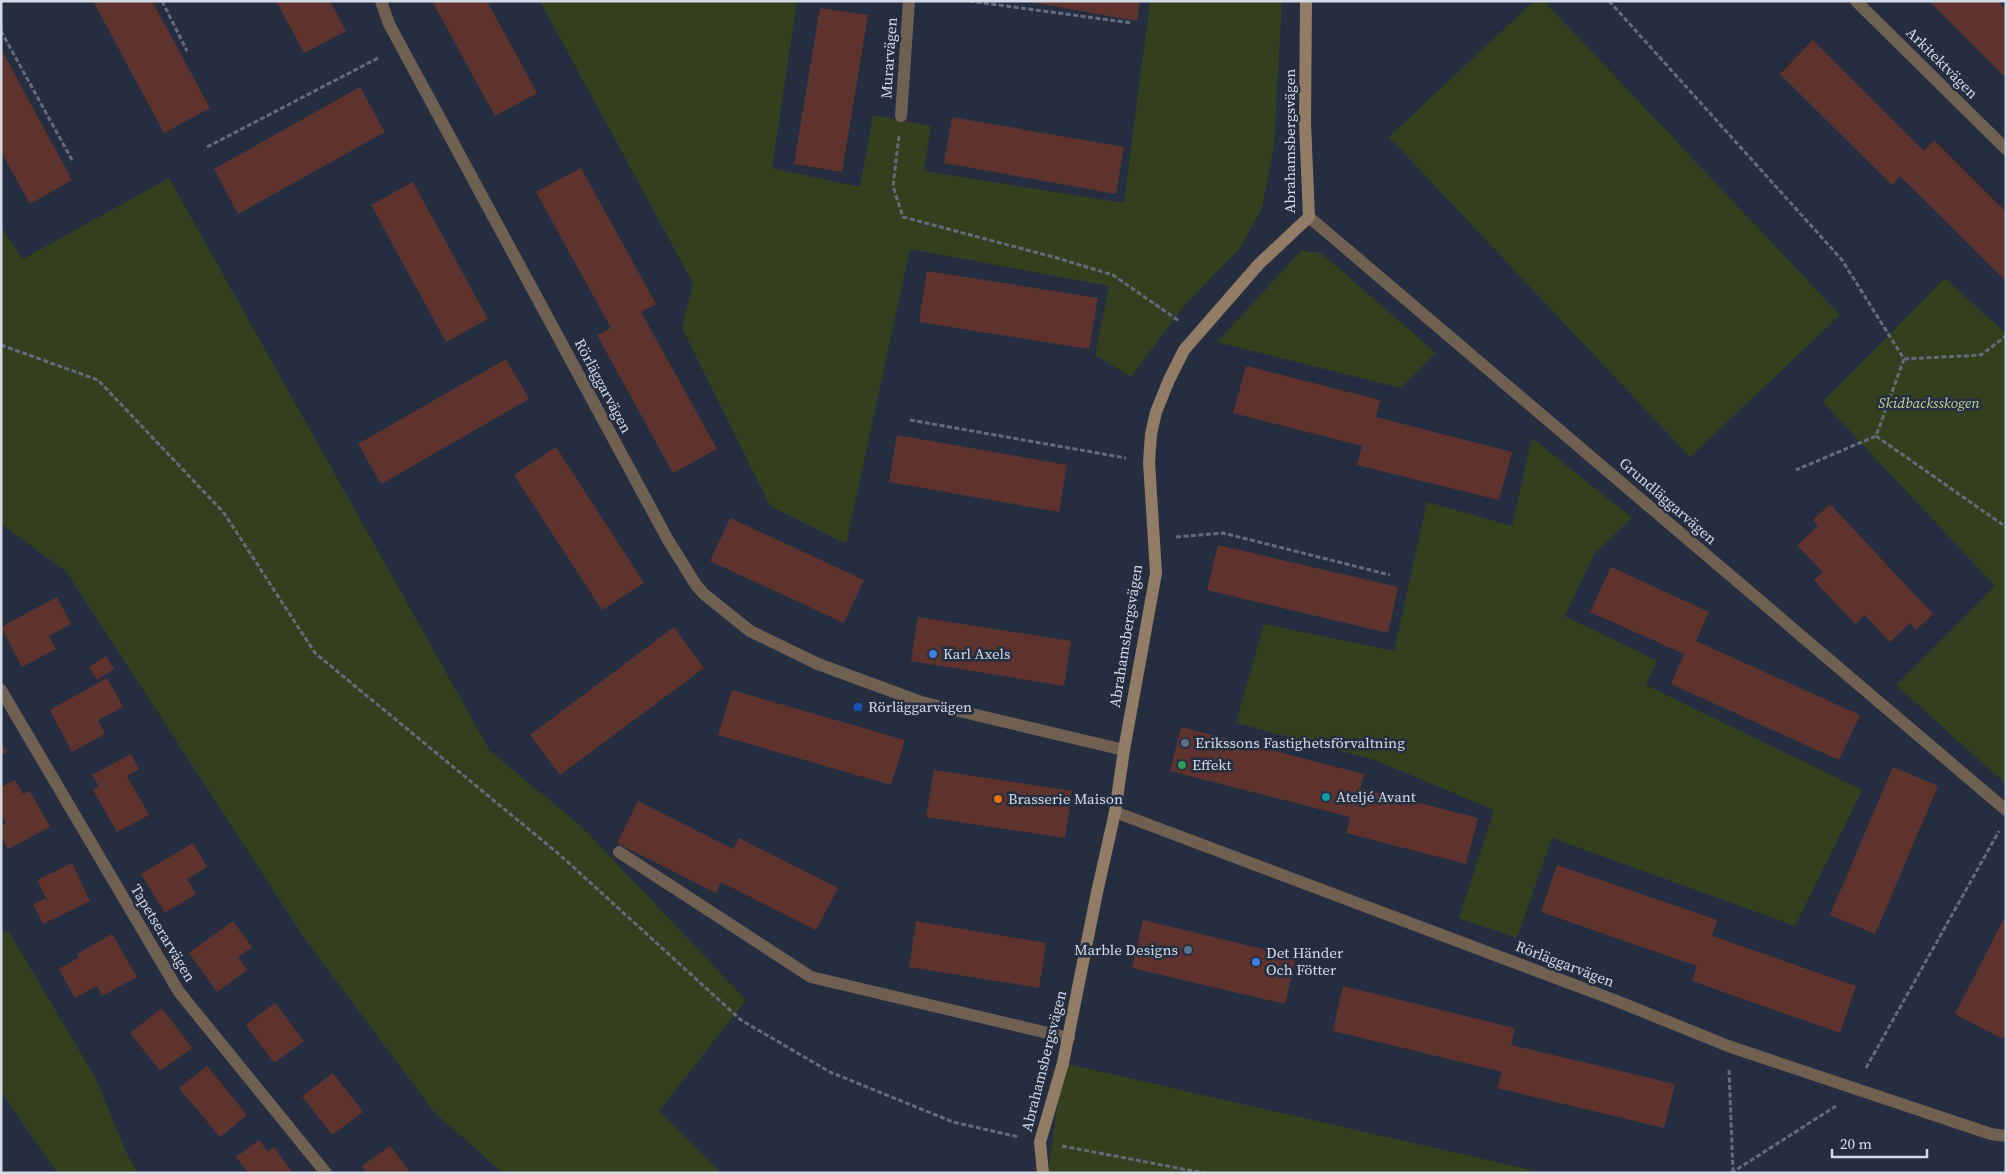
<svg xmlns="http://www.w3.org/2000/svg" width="2007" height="1174" font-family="'Source Serif 4',serif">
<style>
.green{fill:#343f1e}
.building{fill:#5e332d}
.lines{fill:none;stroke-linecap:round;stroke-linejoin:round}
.path{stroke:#646c7c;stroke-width:3;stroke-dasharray:5 2.5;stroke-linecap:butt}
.lane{stroke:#6f6052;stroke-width:12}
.street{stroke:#6f6052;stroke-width:12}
.secondary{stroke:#937c65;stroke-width:12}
.shop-dot{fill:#3f7fe0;stroke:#252e40;stroke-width:2}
.transit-dot{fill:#1a4fb4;stroke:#252e40;stroke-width:2}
.service-dot{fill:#5c6f8a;stroke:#252e40;stroke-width:2}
.leisure-dot{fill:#2e9e5b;stroke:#252e40;stroke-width:2}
.culture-dot{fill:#0f9aa8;stroke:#252e40;stroke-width:2}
.food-dot{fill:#e8710a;stroke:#252e40;stroke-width:2}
.labels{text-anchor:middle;stroke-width:5;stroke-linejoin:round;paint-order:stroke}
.street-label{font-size:15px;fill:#d4dae6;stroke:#252e40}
.park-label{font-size:15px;font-style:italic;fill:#bdd692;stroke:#252e40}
.poi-label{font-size:15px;fill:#d4dae6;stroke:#252e40;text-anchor:start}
</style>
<rect width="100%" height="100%" fill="#252e40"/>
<g class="green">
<polygon points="540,1 797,1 772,168 860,187 873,115 931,126 924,171 1124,203 1150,1 1282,1 1274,146 1262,207 1241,247 1182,308 1131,377 1095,355 1109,286 910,249 846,544 770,506 682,328 693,283"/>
<polygon points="1534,1 1544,1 1840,315 1690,457 1389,137"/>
<polygon points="169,178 490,751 583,828 746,1000 659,1111 721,1173 503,1173 435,1113 305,939 66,571 1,524 1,227 23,259"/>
<polygon points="1301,251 1321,253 1436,353 1401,388 1217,342"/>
<polygon points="1945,278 2006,334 2006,784 1896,685 1995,586 1823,402"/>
<polygon points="1532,438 1632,518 1594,554 1565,616 1657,661 1646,685 1862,790 1795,926 1552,838 1517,938 1459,918 1494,810 1375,760 1236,723 1264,624 1394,651 1427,502 1512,526"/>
<polygon points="1,931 9,932 96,1079 127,1154 138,1173 57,1173 1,1091"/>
<polygon points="1063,1063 1545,1173 1048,1173"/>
</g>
<g class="building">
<polygon points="93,1 152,1 210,108 164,133"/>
<polygon points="276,1 330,1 346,31 304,53"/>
<polygon points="432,1 487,1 537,93 495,116"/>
<polygon points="1025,1 1140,1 1137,21"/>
<polygon points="1929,1 1998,1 2006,9 2006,78"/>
<polygon points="820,8 868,15 842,172 794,164"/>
<polygon points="1813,40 1924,151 1934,140 2006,212 2006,281 1900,176 1892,185 1780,74"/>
<polygon points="1,49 72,180 30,204 1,151"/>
<polygon points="360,87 385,132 238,214 214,169"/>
<polygon points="952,117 1124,147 1116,194 944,163"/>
<polygon points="581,168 656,304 641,312 717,449 673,473 597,335 611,328 536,192"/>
<polygon points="413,182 488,319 446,342 371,205"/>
<polygon points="927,271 1098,298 1089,349 919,322"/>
<polygon points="506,359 529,399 381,484 358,444"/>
<polygon points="1246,366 1380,400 1376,417 1512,452 1499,500 1357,465 1362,446 1233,413"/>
<polygon points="897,435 1067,465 1059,512 889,482"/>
<polygon points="556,447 644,583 602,610 514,475"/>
<polygon points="1830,504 1933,614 1916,630 1910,623 1890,642 1865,615 1855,624 1814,580 1823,572 1797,545 1818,526 1813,520"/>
<polygon points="730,518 864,580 844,623 710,561"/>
<polygon points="1218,545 1398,587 1388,633 1207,590"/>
<polygon points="1611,567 1709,612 1696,641 1860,715 1839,760 1671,684 1684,654 1590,612"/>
<polygon points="57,597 71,624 49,636 56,649 22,667 1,627"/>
<polygon points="918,617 1071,641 1064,686 911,661"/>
<polygon points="674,627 704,668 560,775 530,735"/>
<polygon points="106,656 114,669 97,680 89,667"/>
<polygon points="107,678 123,707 98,720 105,734 72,752 50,710"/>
<polygon points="732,690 905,740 891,785 718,735"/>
<polygon points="1181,727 1364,774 1360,788 1478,818 1466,864 1346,833 1350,817 1170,771"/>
<polygon points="1,741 7,752 1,755"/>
<polygon points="131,754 139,769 127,776 149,815 117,832 93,790 99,786 92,775"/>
<polygon points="1893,767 1938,786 1875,934 1830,915"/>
<polygon points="934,770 1072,791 1065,838 926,817"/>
<polygon points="15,780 23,794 30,791 50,827 8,849 1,836 1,826 6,823 1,815 1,787"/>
<polygon points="638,801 733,849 739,838 838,888 816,930 721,882 716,893 617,843"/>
<polygon points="193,843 207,867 187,879 196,894 165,913 141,874"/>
<polygon points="72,863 90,901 43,924 33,904 46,898 37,880"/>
<polygon points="1557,865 1717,920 1712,936 1856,986 1840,1033 1692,981 1697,966 1541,912"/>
<polygon points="2006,915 2006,1032 2003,1039 1955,1014"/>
<polygon points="1143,920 1296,957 1285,1004 1132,968"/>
<polygon points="233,921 252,947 238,957 247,970 217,992 189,953"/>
<polygon points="916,921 1046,943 1039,988 909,967"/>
<polygon points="112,934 137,977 102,996 97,986 75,998 59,969 79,957 77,954"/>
<polygon points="1343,986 1515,1028 1511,1045 1675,1084 1664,1128 1497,1088 1502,1072 1333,1031"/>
<polygon points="275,1003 304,1041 274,1063 246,1025"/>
<polygon points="162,1008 192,1048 160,1071 130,1033"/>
<polygon points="207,1066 247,1115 220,1137 179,1088"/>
<polygon points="333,1073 363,1112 332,1135 302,1096"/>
<polygon points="259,1140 268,1152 274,1147 293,1173 248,1173 236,1157"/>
<polygon points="390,1146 411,1173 367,1173 362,1166"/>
</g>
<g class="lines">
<g class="path">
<polyline points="162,1 187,51"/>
<polyline points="969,1 1132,23"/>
<polyline points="1609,1 1842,260 1904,359 1876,436 1796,470"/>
<polyline points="1,31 72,160"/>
<polyline points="899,136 893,186 903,217 1057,258 1113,275 1179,321"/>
<polyline points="207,147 380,57"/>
<polyline points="1,345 98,380 224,513 315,653 560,855 741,1020 830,1072 953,1122 1019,1137"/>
<polyline points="1904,359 1981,355 2006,336"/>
<polyline points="910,420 1126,458"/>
<polyline points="1876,436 2006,527"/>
<polyline points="1176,537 1223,533 1390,575"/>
<polyline points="1866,1068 1999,831"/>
<polyline points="1729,1070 1733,1171"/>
<polyline points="1062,1146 1204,1173"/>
<polyline points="1731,1173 1836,1106"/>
</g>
<polyline class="lane" points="619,852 811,977 1069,1038"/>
<g class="street">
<polyline points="381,1 389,24 668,540 696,585 704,594 750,631 818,664 921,702 1124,750"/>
<polyline points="1856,1 2006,149"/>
<polyline points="901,116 909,1"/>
<polyline points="1309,217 2006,810"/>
<polyline points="1,690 179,992 326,1173"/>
<polyline points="1115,812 1617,1001 1728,1046 1991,1134 2006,1136"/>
</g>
<polyline class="secondary" points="1043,1173 1040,1142 1063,1063 1096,897 1115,812 1124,750 1156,573 1149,462 1151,434 1156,412 1169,380 1184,350 1259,264 1309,217 1305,123 1306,1"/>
</g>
<g class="shop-dot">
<circle cx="933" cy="654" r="5"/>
<circle cx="1256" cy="962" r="5"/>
</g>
<rect class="transit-dot" x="853" y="702" width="10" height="10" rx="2.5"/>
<g class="service-dot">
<circle cx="1185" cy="743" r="5"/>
<circle cx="1188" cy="950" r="5"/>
</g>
<circle class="leisure-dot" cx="1182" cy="765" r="5"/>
<circle class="culture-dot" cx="1326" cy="797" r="5"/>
<circle class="food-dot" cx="998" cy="799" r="5"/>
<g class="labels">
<g class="street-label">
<text transform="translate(889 58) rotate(-86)" y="5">Murarvägen</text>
<text transform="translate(1942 63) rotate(45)" y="5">Arkitektvägen</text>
<text transform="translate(1290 141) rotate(-90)" y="5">Abrahamsbergsvägen</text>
<text transform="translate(603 386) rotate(62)" y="5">Rörläggarvägen</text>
<text transform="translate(1668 501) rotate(41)" y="5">Grundläggarvägen</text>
<text transform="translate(1126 636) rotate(-81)" y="5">Abrahamsbergsvägen</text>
<text transform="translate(163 933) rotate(59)" y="5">Tapetserarvägen</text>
<text transform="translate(1565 964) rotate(21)" y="5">Rörläggarvägen</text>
<text transform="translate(1044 1061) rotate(-76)" y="5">Abrahamsbergsvägen</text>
</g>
<g class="park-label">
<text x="1929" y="408">Skidbacksskogen</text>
</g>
<g class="poi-label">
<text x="943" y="659">Karl Axels</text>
<text x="868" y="712">Rörläggarvägen</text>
<text x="1195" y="748">Erikssons Fastighetsförvaltning</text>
<text x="1192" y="770">Effekt</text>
<text x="1336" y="802">Ateljé Avant</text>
<text x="1008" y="804">Brasserie Maison</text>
<text x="1178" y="955" text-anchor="end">Marble Designs</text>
<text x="1266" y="958">Det Händer<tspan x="1266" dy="17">Och Fötter</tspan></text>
</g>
</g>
<rect width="2007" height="1174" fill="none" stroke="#d4dae6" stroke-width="5"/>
<path d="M1832 1149v8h95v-8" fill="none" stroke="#d4dae6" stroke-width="2.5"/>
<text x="1840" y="1149" font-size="15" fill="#d4dae6" stroke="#252e40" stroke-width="4" paint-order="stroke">20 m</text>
</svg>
